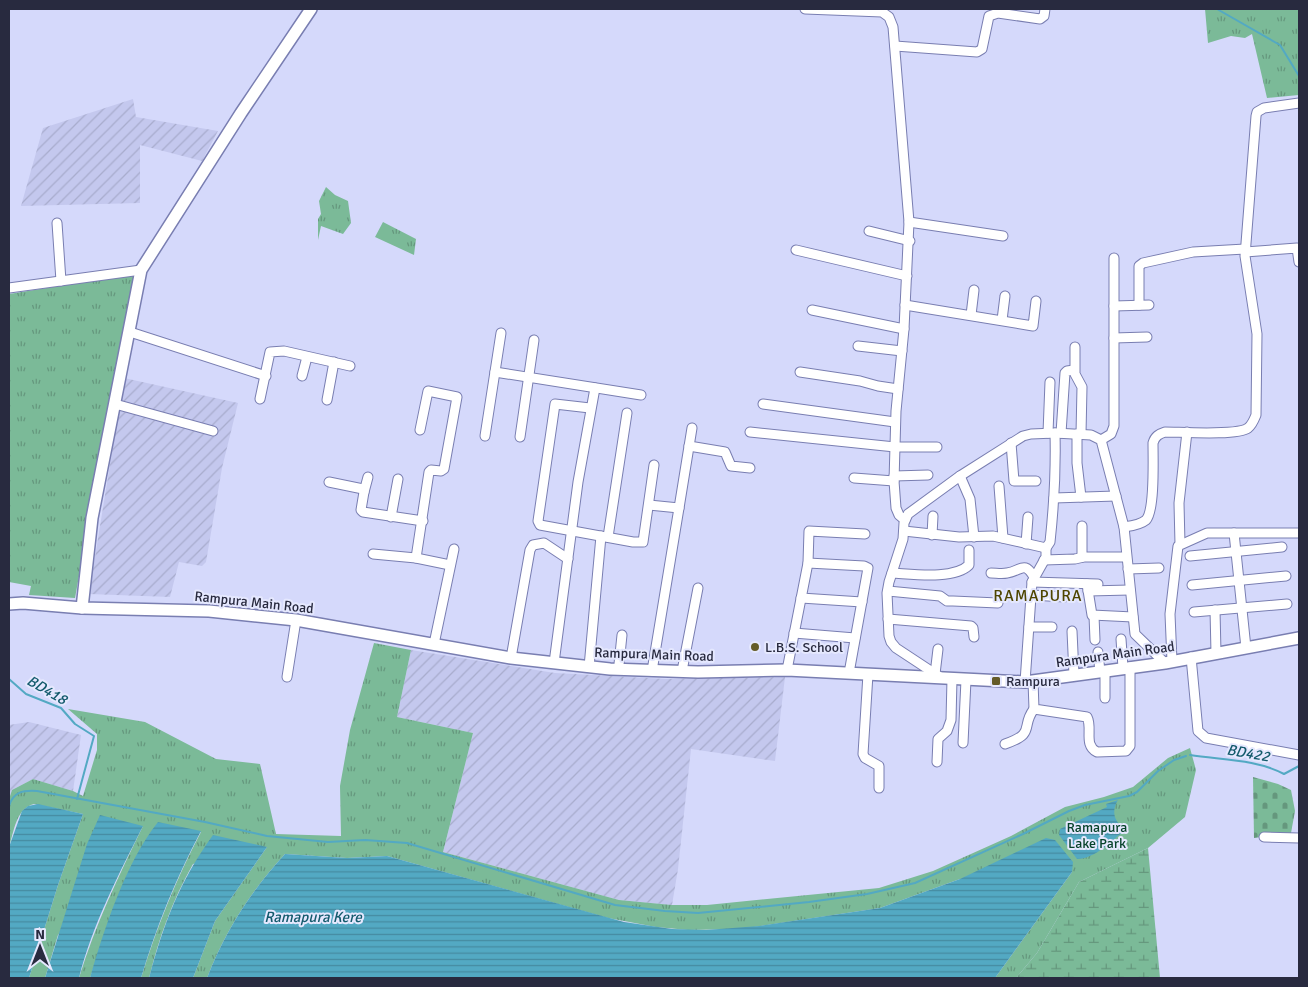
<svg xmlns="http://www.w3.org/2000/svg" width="1308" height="987" font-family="Signika,sans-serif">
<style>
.industrial{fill:url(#industrial-furrows)}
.grass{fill:url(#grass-tufts)}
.wetland{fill:url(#wetland-marsh)}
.cemetery{fill:url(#cemetery-stones)}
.water{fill:url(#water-rules)}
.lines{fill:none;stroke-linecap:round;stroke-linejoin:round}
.stream{stroke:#53a9c3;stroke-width:2}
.minor-casing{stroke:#797eb1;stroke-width:11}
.major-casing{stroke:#797eb1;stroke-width:14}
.minor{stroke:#fff;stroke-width:9}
.major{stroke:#fff;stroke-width:11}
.poi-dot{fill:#645b28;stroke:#e5e8fe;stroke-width:2}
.labels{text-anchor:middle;stroke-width:4;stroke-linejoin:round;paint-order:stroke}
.street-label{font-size:14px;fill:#282a3f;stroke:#e5e8fe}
.poi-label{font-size:14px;fill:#282a3f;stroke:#e5e8fe;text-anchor:start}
.park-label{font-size:14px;fill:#07432b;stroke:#e5e8fe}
.water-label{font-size:15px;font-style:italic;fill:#135a6c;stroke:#e5e8fe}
.quarter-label{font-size:16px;letter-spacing:1px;fill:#4e4501;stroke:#e5e8fe}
</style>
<defs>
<pattern id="industrial-furrows" width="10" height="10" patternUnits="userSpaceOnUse" patternTransform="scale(1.25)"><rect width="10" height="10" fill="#c4c8ee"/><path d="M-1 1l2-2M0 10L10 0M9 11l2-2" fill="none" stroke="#a8accd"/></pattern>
<pattern id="grass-tufts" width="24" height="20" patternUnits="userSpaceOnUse" patternTransform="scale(1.25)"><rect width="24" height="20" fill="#7bba98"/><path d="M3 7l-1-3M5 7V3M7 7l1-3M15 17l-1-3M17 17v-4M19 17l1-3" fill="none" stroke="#65977d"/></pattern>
<pattern id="wetland-marsh" width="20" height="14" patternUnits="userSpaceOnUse" patternTransform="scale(1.25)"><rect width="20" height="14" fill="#7bba98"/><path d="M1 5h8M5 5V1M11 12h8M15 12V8" fill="none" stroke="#65977d"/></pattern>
<pattern id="cemetery-stones" width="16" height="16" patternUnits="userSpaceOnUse" patternTransform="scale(1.25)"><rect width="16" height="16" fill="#7bba98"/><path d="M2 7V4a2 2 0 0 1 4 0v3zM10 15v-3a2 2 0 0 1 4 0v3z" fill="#65977d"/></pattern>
<pattern id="water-rules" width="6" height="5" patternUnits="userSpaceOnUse" patternTransform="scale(1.25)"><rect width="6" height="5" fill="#53a9c3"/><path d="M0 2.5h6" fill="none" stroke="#458aa0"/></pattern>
</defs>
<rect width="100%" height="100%" fill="#d5d9fb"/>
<g class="industrial">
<polygon points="133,99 136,117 218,131 202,161 140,145 140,203 21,206 43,128"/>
<polygon points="124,378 238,403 222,468 206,562 202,566 179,562 170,597 89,594"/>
<polygon points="411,650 555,673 666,679 785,677 775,761 691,749 678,869 672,905 619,900 443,852 473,733 397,717"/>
<polygon points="29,722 81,735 73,791 33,779 12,790 9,799 9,725"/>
</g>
<g class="grass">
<polygon points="1205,9 1299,9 1299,95 1267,98 1252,34 1245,38 1231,36 1208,43"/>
<polygon points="326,187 335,195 348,201 351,223 343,234 321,226 318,240 318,219 321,214 319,201"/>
<polygon points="383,222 416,239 414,255 375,237"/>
<polygon points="134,274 75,598 29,595 31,586 9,582 9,294"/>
<path d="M374,643L411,650L397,717L473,733L443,852L619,900L672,905H707L879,888L933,871L1011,836L1065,807L1104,797L1133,787L1168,758L1190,748L1196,770L1185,817L1148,848L1079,882L1037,953L1016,978H995L1072,872L960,879L880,908L741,929L688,930L656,927L608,918L387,856L347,858L285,854C251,891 225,931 207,978H193L215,921L267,847L193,864C172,901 159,938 149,978H141C157,927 176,879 201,832L136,858L107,927L90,978H79C95,925 119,875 143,826L58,935L45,978H29L58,885L83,814L34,804C16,808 14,832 9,847V799L12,790L33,779L73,791L83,796L97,750V734L68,709L145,722L216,759L260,764L276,834L341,836L340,786L350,730Z"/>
</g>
<polygon class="wetland" points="1148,848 1160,978 1016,978 1037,953 1079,882"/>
<polygon class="cemetery" points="1253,777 1278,784 1291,790 1295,811 1291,833 1254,838"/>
<g class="water">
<path d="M1118,800C1111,811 1114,823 1126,829C1113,840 1095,859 1077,859L1059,835L1060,829L1107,807L1106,804Z"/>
<polygon points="38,804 83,814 58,885 29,978 9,978 9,847 22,811 28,806"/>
<path d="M100,815L143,826C119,874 92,925 79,978H45L87,844Z"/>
<path d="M158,822L201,831C176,878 156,927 141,978H90C104,929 126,862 158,822Z"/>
<path d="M213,835L267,847L215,921L193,978H149C164,923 179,882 213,835Z"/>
<path d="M1046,838L1055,840L1073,862L1072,872L995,978H207C225,931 251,891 285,854L347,858L387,856L624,922L672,929L706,930L759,926L880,908L960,879Z"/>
</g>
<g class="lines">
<g class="stream">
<polyline points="1217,9 1280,45 1299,76"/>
<polyline points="9,679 26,694 61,708 75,724 94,736 77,799"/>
<path d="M1190,755C1221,760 1256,759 1284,774L1299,766"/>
<path d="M9,806C13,792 23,790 37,791L205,822L267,836L328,842L365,840L407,843L615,905L665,911L698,913L809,902L867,894L915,883L1023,834L1069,811L1085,805L1129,796L1137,792L1158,771L1174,760L1186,756"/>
</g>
<defs>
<g id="minor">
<polyline points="805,9 882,12 889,17 893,27 909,222 904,329 896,411 894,481 896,508 899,515 905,520"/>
<polyline points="895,46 977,52 982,49 989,16 998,13 1040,19 1044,16 1045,9"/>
<polyline points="909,222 1003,236"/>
<polyline points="57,223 61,281"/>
<polyline points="869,231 910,241"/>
<polyline points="796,250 907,276"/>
<polyline points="1245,252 1297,248 1299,262"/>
<polyline points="9,288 141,270"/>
<polyline points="905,305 1033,326 1036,301"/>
<polyline points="1139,305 1139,266 1143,263 1193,252 1245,249"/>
<polyline points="1114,306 1149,305"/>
<polyline points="812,310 904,329"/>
<polyline points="971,315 974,290"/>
<polyline points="1002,320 1005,296"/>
<polyline points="130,332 266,376"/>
<polyline points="1114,338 1147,337"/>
<polyline points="858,346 902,351"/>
<polyline points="1075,347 1075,374 1082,387 1081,434"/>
<polyline points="495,372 641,395"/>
<polyline points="800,372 860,381 878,386 898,389"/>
<polyline points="302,376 307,357"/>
<polyline points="260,399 270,352 284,351 350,366"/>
<polyline points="327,400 334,362"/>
<polyline points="115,404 213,431"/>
<polyline points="763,404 895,422"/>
<polyline points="590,408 555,404 538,521 540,525 633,542 643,542 654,465"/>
<polyline points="750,432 895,447 937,447"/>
<polyline points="1048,433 1050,382"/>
<polyline points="1061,433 1065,373 1067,371 1074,370"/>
<polyline points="1077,434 1077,463 1081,497"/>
<polyline points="485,436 501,333"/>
<polyline points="520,437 534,340"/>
<polyline points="1101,440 1111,434 1114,426 1114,258"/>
<polyline points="1011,443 1014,481 1036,481"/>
<polyline points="689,446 725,452 731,466 750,468"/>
<polyline points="894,476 928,475"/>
<polyline points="960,476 970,499 974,537"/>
<polyline points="854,478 894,481"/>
<polyline points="329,482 363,489 364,492 361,510 363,512 423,521"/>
<polyline points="999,486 1003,538"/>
<polyline points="364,492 368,477"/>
<polyline points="1054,498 1116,496"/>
<polyline points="649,505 679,508 692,428"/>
<polyline points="391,517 398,479"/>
<path d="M1124,527C1131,526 1140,525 1146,520C1155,510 1153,458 1153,443C1155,436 1159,434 1165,432C1181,432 1237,436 1248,428C1252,425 1254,420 1256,415L1257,334L1245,256L1256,116L1257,112L1264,108L1299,103"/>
<path d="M904,531L959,537L993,536L1046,548L1050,542C1054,505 1056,470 1055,433"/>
<polyline points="1234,533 1246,648"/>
<polyline points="932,535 933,516"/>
<polyline points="608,537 627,413"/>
<polyline points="1026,544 1028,517"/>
<polyline points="1180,544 1179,503 1187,432"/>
<polyline points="373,554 416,558 450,565"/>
<polyline points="1190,556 1282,547"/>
<polyline points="1082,557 1082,526"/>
<polyline points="416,558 429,472 431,470 441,471 444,469 457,397 428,391 420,430"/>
<polyline points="1044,560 1075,559 1084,557 1126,557"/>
<polyline points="808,563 864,566 868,568 849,673"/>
<polyline points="1128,569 1159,568"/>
<path d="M892,573C912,574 954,580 969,565V550"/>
<path d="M991,573C996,573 1002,574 1007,573C1021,571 1024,560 1034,577"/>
<polyline points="1032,582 1098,584"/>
<polyline points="1087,584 1092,615 1133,617"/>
<polyline points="1192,585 1286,576"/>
<polyline points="888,591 940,596 947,601 953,601 998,603"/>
<polyline points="1088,591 1130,590"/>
<polyline points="1031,595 1065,597"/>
<polyline points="801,598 862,602"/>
<polyline points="1215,610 1216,653"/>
<polyline points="1194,612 1287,604"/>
<polyline points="1094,616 1095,640"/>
<polyline points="888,619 971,626 973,628 974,637"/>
<polyline points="1029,627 1052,627"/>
<polyline points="1072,631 1074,675"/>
<polyline points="794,633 855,638"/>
<polyline points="1121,639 1123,668"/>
<polyline points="434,644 454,549"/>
<polyline points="1098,652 1100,672"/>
<polyline points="1191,657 1198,731 1206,738 1299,755"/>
<polyline points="511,658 530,550 533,545 544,543 568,559"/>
<polyline points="1172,661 1170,614 1178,546 1207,533 1299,533"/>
<polyline points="554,663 578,482 595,388"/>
<polyline points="619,664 622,635"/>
<polyline points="589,667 601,536"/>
<polyline points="787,670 808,563 809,531 865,534"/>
<polyline points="652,671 679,508"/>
<polyline points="682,671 698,588"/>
<polyline points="1105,671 1105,698"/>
<polyline points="868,674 863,754 865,758 879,766 879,788"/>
<polyline points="935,674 938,649"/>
<polyline points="287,677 296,620"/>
<polyline points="940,677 896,648 891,642 889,636 887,593 889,582 903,539 904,523 908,514 960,476 1023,436 1031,434 1055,433 1091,435 1101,440 1124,527 1135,634 1165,663"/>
<path d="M1033,681L1034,709L1087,717C1093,728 1083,745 1097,752L1126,751L1130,746V667"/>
<polyline points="1025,682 1032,582 1046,557 1046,548"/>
<polyline points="963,743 966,680"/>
<path d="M1005,744C1037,733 1020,727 1034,709"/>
<polyline points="937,762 938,739 947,731 951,720 952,679"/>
<polyline points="1264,837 1299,838"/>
</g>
<g id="major">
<polyline points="9,604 23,603 82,608 209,611 296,620 511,658 610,669 698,672 787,670 1025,682 1165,663 1299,638"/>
<polyline points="82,608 92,518 141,270 241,113 311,9"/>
</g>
</defs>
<use href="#minor" class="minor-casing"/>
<use href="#major" class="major-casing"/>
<use href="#minor" class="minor"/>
<use href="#major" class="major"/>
</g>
<g class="poi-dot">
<circle cx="755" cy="647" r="5"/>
<rect x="991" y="676" width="10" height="10" rx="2.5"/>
</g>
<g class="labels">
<g class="street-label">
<text transform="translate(254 602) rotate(6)" y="5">Rampura Main Road</text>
<text transform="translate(654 654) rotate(2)" y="5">Rampura Main Road</text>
<text transform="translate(1115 654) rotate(-8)" y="5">Rampura Main Road</text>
</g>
<g class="poi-label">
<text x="765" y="652">L.B.S. School</text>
<text x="1006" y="686">Rampura</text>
</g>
<g class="park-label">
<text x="1097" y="832">Ramapura<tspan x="1097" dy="16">Lake Park</tspan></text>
</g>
<g class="water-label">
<text transform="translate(47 690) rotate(30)" y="5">BD418</text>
<text transform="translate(1248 753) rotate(10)" y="5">BD422</text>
<text x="313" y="922">Ramapura Kere</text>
</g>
<g class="quarter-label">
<text x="1038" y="601">RAMAPURA</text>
</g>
</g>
<rect width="1308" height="987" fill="none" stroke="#282a3f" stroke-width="20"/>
<g transform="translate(40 947)" stroke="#e5e8fe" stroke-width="4" paint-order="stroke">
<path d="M0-4L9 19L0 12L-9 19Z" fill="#282a3f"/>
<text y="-8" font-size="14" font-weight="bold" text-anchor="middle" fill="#282a3f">N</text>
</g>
</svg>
